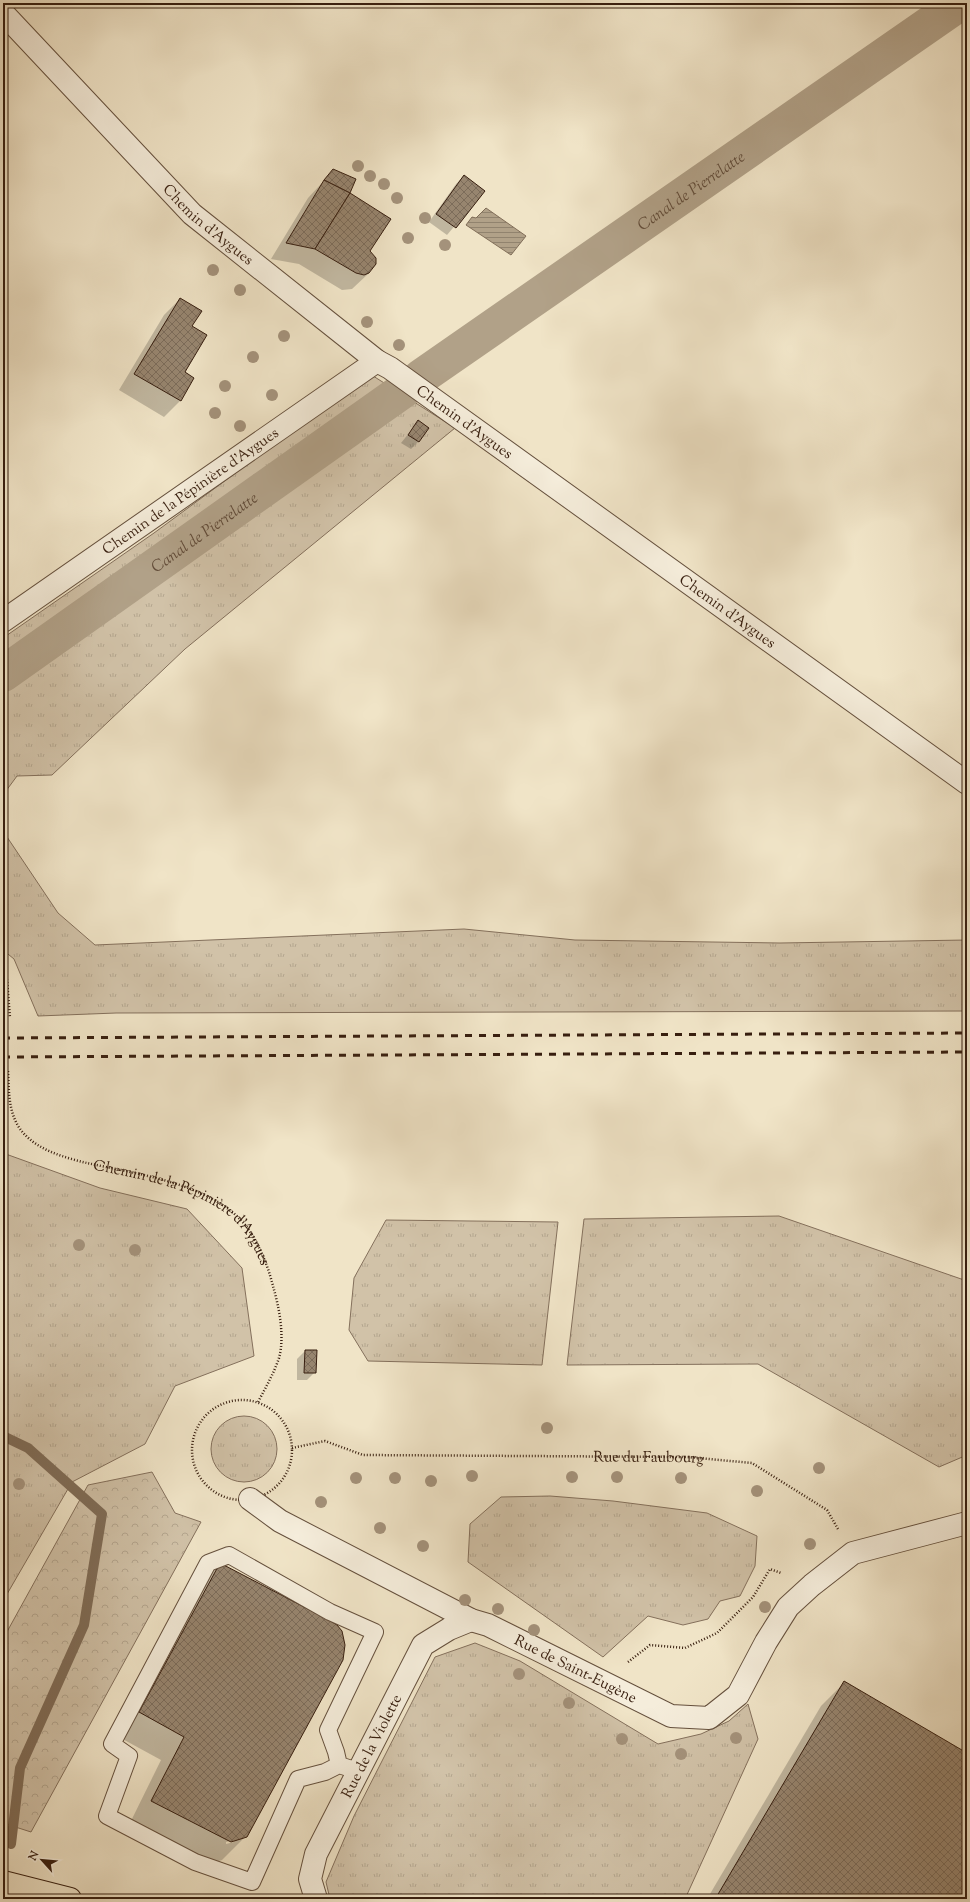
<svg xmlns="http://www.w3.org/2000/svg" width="970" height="1902" font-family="'Sorts Mill Goudy',serif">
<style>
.grass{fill:url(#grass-tufts);stroke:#84705c}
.forest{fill:url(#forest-crowns);stroke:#84705c}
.water{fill:url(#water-rules);stroke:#806d58}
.shadow{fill:#0003;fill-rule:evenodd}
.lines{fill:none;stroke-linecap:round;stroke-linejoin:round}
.stream{stroke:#806d58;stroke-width:10}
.canal{stroke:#b1a188;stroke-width:36}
.building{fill:url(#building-cross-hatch);stroke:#371e0f}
.lane-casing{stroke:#65503d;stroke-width:18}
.street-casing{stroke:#65503d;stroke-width:24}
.primary-casing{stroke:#371e0f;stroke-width:24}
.path{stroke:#371e0f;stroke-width:2.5;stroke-dasharray:1 2;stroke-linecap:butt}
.lane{stroke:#f5eddb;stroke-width:16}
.street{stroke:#f5eddb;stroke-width:22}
.primary{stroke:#f0e4c7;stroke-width:22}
.rail{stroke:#371e0f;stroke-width:3;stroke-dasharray:7 7;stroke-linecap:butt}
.tree{fill:#a4927b}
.labels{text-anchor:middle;stroke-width:3.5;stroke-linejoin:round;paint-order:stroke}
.street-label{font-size:15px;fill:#371e0f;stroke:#f5eddb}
.water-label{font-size:16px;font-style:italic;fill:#624c39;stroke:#f5eddb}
</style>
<defs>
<pattern id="grass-tufts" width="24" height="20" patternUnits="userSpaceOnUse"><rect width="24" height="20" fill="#d1c2a8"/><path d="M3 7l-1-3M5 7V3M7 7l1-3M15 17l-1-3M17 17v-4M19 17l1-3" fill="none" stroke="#b4a68f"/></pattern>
<pattern id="forest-crowns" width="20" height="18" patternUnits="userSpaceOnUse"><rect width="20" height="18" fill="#d1c2a8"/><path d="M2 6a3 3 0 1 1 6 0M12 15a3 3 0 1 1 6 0" fill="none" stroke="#b4a68f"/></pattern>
<pattern id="water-rules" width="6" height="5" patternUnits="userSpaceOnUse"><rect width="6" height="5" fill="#b1a188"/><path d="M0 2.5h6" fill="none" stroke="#91836e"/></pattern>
<pattern id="building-cross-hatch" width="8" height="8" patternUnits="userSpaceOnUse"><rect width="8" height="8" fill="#97856f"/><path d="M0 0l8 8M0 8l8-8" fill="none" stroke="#7c6c5a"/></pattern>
</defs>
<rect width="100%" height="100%" fill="#f0e4c7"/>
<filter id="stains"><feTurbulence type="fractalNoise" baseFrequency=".005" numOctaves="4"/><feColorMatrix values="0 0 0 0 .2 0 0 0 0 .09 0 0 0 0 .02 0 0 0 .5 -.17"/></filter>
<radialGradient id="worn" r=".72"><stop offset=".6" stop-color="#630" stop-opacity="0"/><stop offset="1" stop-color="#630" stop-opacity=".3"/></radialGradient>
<g class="grass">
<polygon points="370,374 455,428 185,649 52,775 17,776 3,795 3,638 154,533"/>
<polygon points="3,831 58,913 95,945 464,929 575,940 780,943 967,940 967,1011 116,1013 38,1016 14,959 3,950"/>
<polygon points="3,1153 100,1188 187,1209 242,1268 254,1356 175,1386 145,1444 72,1482 3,1601"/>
<polygon points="779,1216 967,1281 967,1455 939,1467 758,1364 567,1365 584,1219"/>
<polygon points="386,1220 558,1222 542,1365 368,1361 349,1330 354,1278"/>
<circle cx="244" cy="1449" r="33"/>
<polygon points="550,1496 613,1501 707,1513 757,1536 755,1566 740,1596 720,1601 708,1619 683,1625 648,1616 603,1657 468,1562 470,1524 501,1497"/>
<polygon points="475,1643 520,1661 658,1744 701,1734 729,1721 748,1704 758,1739 685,1899 330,1899 326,1882 354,1816 435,1657"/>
</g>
<polygon class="forest" points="152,1472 175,1513 201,1522 31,1832 3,1823 3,1639 88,1485"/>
<polygon class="water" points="486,208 526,236 511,255 466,225 472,217 476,218"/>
<g class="shadow">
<polygon points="333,171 348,194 369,251 369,273 352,289 342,290 299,264 271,259 308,198"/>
<polygon points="464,176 484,191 447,235 429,222 456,184"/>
<polygon points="180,299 184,373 193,378 180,401 164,417 119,390 164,315"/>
<polygon points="418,422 419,441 411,449 401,443"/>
<polygon points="305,1351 315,1372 307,1380 297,1380 297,1359"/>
<path d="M220,1564L337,1626L344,1638L342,1659L246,1836L222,1860L207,1865L129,1825L161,1760L117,1736L197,1588ZM234,1840V1842L226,1844V1842Z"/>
<polygon points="844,1683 967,1755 967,1899 707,1899 821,1706"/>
</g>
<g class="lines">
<polyline class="stream" points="3,1436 28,1448 102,1514 84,1625 20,1768 11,1844"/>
<g class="canal">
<path id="s1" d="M421,377L960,3"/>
<path id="s2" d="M3,674L405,389"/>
</g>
</g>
<g class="building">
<polygon points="333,169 356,179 350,193 324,180"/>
<polygon points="464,175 485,191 456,228 436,214"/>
<polygon points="324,180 350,193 315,249 286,243"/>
<polygon points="350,193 391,219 370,251 376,258 376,264 369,273 364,275 356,273 315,249"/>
<polygon points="180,298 202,311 192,326 207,335 185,372 194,378 181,401 134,374"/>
<polygon points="418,420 429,428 419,442 408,435"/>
<polygon points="305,1350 317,1350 316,1373 304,1373"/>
<polygon points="220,1563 329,1620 337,1625 342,1631 345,1645 343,1660 247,1837 231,1842 151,1801 184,1737 139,1712"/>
<polygon points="844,1681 967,1753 967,1899 722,1899 717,1896"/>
</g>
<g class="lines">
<defs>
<polyline id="lane" points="339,1765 336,1752 328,1730 375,1632 330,1612 229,1555 208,1563 112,1744 129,1756 107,1816 195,1862 252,1882 298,1779 325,1772 339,1765 358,1771"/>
<g id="street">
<path id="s5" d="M3,13L192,214L377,361L390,368L967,783"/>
<path id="s6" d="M3,621L377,361"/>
<path id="s7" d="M250,1499L280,1521L471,1620L488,1625L671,1716L709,1718L738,1695L766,1642L788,1607L812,1585L853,1553L967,1523"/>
<path id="s8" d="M316,1899L310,1879L316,1854L423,1645L449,1629L471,1620"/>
</g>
<polyline id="primary" points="3,1882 70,1899"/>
</defs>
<use href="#lane" class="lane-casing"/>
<use href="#street" class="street-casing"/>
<use href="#primary" class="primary-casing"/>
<g class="path">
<polyline points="3,971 7,980 10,1018"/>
<path id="s3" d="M8,1071C9,1089 8,1107 17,1124C30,1148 62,1157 87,1163C137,1174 217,1184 249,1230C260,1247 268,1266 273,1286C279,1307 285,1336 279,1358C274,1373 266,1387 258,1402"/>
<circle cx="242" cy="1450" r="50"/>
<path id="s4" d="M292,1448L325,1441L363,1455L687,1457L752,1463L827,1510L838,1529"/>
<polyline points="628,1662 650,1645 685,1648 717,1633 753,1597 770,1569 781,1573"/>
</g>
<use href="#lane" class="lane"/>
<use href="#street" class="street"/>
<use href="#primary" class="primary"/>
<g class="rail">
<polyline points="3,1038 967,1033"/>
<polyline points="3,1057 967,1052"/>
</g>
</g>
<g class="tree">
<circle cx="358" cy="166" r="6"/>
<circle cx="370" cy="176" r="6"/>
<circle cx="384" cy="184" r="6"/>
<circle cx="397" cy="198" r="6"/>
<circle cx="425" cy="218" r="6"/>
<circle cx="408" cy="238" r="6"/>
<circle cx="445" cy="245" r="6"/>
<circle cx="213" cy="270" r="6"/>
<circle cx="240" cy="290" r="6"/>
<circle cx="367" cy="322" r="6"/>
<circle cx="284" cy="336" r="6"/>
<circle cx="399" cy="345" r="6"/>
<circle cx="253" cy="357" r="6"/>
<circle cx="225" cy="386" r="6"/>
<circle cx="272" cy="395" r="6"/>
<circle cx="215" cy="413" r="6"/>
<circle cx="240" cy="426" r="6"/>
<circle cx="79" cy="1245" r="6"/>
<circle cx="135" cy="1250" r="6"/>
<circle cx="547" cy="1428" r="6"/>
<circle cx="819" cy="1468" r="6"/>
<circle cx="472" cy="1476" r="6"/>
<circle cx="572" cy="1477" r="6"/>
<circle cx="617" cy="1477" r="6"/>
<circle cx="356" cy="1478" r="6"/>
<circle cx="395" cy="1478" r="6"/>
<circle cx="681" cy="1478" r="6"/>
<circle cx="431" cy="1481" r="6"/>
<circle cx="19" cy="1484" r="6"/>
<circle cx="757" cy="1491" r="6"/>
<circle cx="321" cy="1502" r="6"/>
<circle cx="380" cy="1528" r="6"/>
<circle cx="810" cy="1544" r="6"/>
<circle cx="423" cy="1546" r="6"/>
<circle cx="465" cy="1600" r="6"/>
<circle cx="765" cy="1607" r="6"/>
<circle cx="498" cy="1609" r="6"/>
<circle cx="534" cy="1630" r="6"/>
<circle cx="519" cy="1674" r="6"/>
<circle cx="569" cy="1703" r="6"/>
<circle cx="736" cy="1738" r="6"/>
<circle cx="622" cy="1739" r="6"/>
<circle cx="681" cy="1754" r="6"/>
</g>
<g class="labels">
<g class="street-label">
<text dy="5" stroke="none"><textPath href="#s5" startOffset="295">Chemin d'Aygues</textPath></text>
<text dy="5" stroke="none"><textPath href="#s5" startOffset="619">Chemin d'Aygues</textPath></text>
<text dy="5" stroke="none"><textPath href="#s6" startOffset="228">Chemin de la Pépinière d'Aygues</textPath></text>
<text dy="5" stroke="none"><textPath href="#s5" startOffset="943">Chemin d'Aygues</textPath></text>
<text dy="5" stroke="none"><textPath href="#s3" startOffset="249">Chemin de la Pépinière d'Aygues</textPath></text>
<text dy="5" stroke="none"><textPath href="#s4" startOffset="360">Rue du Faubourg</textPath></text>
<text dy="5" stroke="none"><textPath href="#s7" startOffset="368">Rue de Saint-Eugène</textPath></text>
<text dy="5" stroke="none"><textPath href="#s8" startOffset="168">Rue de la Violette</textPath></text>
</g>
<g class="water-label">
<text dy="6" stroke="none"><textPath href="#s1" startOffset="328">Canal de Pierrelatte</textPath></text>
<text dy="6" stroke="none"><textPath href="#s2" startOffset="246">Canal de Pierrelatte</textPath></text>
</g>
</g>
<rect width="970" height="1902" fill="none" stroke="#f0e4c7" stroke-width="16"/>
<rect x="4" y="4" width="962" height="1894" fill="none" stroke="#371e0f" stroke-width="2"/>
<rect x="8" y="8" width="954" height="1886" fill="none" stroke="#371e0f"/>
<g transform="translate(42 1860) rotate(297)" stroke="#f5eddb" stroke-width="3" paint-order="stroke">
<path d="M0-3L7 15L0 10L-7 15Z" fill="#371e0f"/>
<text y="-6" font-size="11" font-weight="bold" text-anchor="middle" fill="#371e0f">N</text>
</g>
<rect width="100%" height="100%" filter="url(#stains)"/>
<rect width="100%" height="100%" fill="url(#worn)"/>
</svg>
